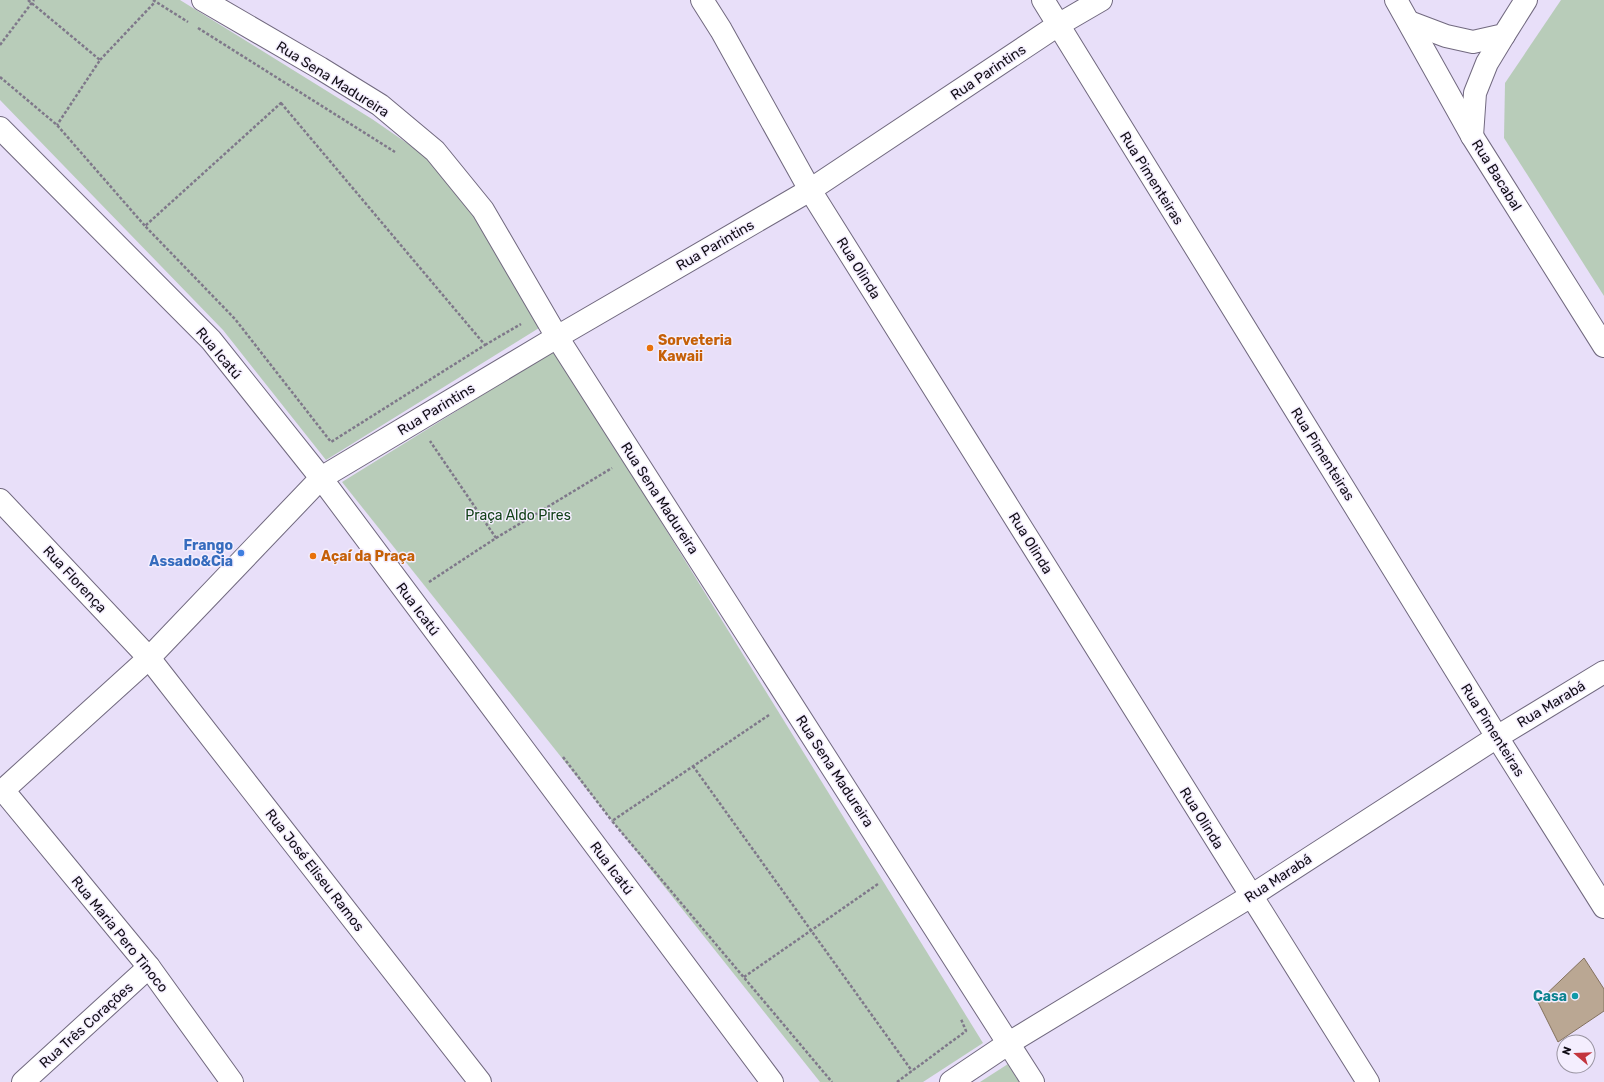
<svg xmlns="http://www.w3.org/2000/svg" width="1604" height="1082" font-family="Rubik,sans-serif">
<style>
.green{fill:#b8ccb9}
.building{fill:#baa793;stroke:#83715e}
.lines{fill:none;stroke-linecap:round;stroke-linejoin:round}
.street-casing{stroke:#71697f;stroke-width:24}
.secondary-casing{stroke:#71697f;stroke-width:24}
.path{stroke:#7f788a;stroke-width:2.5;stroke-dasharray:3 2;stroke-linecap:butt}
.street{stroke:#fff;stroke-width:22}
.secondary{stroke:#fff;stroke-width:22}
.food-dot{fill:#e8710a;stroke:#f4eefe;stroke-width:1.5}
.shop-dot{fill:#3f7fe0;stroke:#f4eefe;stroke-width:1.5}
.culture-dot{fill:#0f9aa8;stroke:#f4eefe;stroke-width:1.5}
.labels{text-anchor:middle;stroke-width:3;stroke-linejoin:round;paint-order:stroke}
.street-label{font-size:14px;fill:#110d16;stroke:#f4eefe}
.food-label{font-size:14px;font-weight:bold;fill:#c56008;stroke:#f4eefe;text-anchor:start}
.park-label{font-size:14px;fill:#124118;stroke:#f4eefe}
.shop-label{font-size:14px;font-weight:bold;fill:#366cbe;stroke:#f4eefe;text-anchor:end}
.culture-label{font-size:14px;font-weight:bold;fill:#0d838f;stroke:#f4eefe;text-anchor:end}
</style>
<rect width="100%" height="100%" fill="#e8dff9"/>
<g class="green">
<polygon points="0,0 180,0 372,119 430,159 474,215 539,328 326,460 223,330 0,100"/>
<polygon points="1561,0 1604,0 1604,296 1504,138 1505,83"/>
<polygon points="555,350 983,1043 923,1082 820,1082 342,482"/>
<polygon points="1008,1064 1019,1082 980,1082"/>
</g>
<polygon class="building" points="1584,958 1604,989 1604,1011 1558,1042 1538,1002"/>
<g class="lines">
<defs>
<g id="street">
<polyline points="702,0 721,30 810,190 1368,1082"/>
<polyline points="1043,0 1497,737 1604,907"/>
<polyline points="0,500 149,658 480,1082"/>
<polyline points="3,790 149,967 232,1082"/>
<polyline points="0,793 149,658 321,478 557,337 810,190 1058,25 1101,0"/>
<polyline points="23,1082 149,967"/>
<polyline points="951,1082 1009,1043 1251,896 1497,737 1604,672"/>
</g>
<g id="secondary">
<polyline points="203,0 320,68 380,105 435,151 483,210 557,337 1033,1082"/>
<polyline points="1396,0 1472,136 1604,346"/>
<polyline points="1409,22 1446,36 1473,42 1504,35 1526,0"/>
<polyline points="0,128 211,340 321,478 772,1082"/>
<polyline points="1472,136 1475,93 1487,63 1504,35"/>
</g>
</defs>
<use href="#street" class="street-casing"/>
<use href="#secondary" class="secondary-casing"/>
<g class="path">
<polyline points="28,0 100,60 57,125"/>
<polyline points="153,0 188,22"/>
<polyline points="198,28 395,152"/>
<polyline points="0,45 34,0"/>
<polyline points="100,60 155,2"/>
<polyline points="0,77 57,125 145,226"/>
<polygon points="281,103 485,345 331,442 235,319 145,226"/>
<polyline points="485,345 521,324"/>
<polyline points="496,538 612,468"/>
<polyline points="429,582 496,538 430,441"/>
<polyline points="769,715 612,821 832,1082"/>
<polyline points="563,757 612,821"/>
<polyline points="693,766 912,1071"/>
<polyline points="744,977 878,884"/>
<polyline points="897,1082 966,1031 961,1019"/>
</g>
<use href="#street" class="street"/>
<use href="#secondary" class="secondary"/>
</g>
<g class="food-dot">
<circle cx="650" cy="348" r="4"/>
<circle cx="313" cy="556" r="4"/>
</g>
<circle class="shop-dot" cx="241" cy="553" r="4"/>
<circle class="culture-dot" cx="1575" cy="996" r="4"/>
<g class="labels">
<g class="street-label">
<text transform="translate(988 72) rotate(-34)" y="5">Rua Parintins</text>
<text transform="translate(333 79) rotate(32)" y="5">Rua Sena Madureira</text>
<text transform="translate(1497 175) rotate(58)" y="5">Rua Bacabal</text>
<text transform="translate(1152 178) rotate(58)" y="5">Rua Pimenteiras</text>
<text transform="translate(715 245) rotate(-30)" y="5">Rua Parintins</text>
<text transform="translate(859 268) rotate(58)" y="5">Rua Olinda</text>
<text transform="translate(219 353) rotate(50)" y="5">Rua Icatú</text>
<text transform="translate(436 409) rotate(-31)" y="5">Rua Parintins</text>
<text transform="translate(1323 454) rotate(58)" y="5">Rua Pimenteiras</text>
<text transform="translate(660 498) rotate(57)" y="5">Rua Sena Madureira</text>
<text transform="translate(1031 543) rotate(58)" y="5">Rua Olinda</text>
<text transform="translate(75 579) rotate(47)" y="5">Rua Florença</text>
<text transform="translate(418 609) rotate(53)" y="5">Rua Icatú</text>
<text transform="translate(1551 704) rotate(-31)" y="5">Rua Marabá</text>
<text transform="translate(1493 730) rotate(58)" y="5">Rua Pimenteiras</text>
<text transform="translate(835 771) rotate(57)" y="5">Rua Sena Madureira</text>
<text transform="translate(1202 818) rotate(58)" y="5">Rua Olinda</text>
<text transform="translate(612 868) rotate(53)" y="5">Rua Icatú</text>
<text transform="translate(315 870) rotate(52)" y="5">Rua José Eliseu Ramos</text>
<text transform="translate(1278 878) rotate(-33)" y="5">Rua Marabá</text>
<text transform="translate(120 934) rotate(51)" y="5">Rua Maria Pero Tinoco</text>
<text transform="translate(86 1025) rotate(-42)" y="5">Rua Três Corações</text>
</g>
<g class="food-label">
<text x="658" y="345">Sorveteria<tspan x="658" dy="16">Kawaii</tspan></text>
<text x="321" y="561">Açaí da Praça</text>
</g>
<g class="park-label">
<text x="518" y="520">Praça Aldo Pires</text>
</g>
<g class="shop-label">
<text x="233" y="550">Frango<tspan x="233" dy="16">Assado&amp;Cia</tspan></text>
</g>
<g class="culture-label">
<text x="1567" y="1001">Casa</text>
</g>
</g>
<g transform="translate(1576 1054) rotate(289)"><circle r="19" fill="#f4eefe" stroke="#9994a1"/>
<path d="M0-3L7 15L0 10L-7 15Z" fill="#c3343d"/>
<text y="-6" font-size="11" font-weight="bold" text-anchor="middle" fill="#110d16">N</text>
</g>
</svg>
